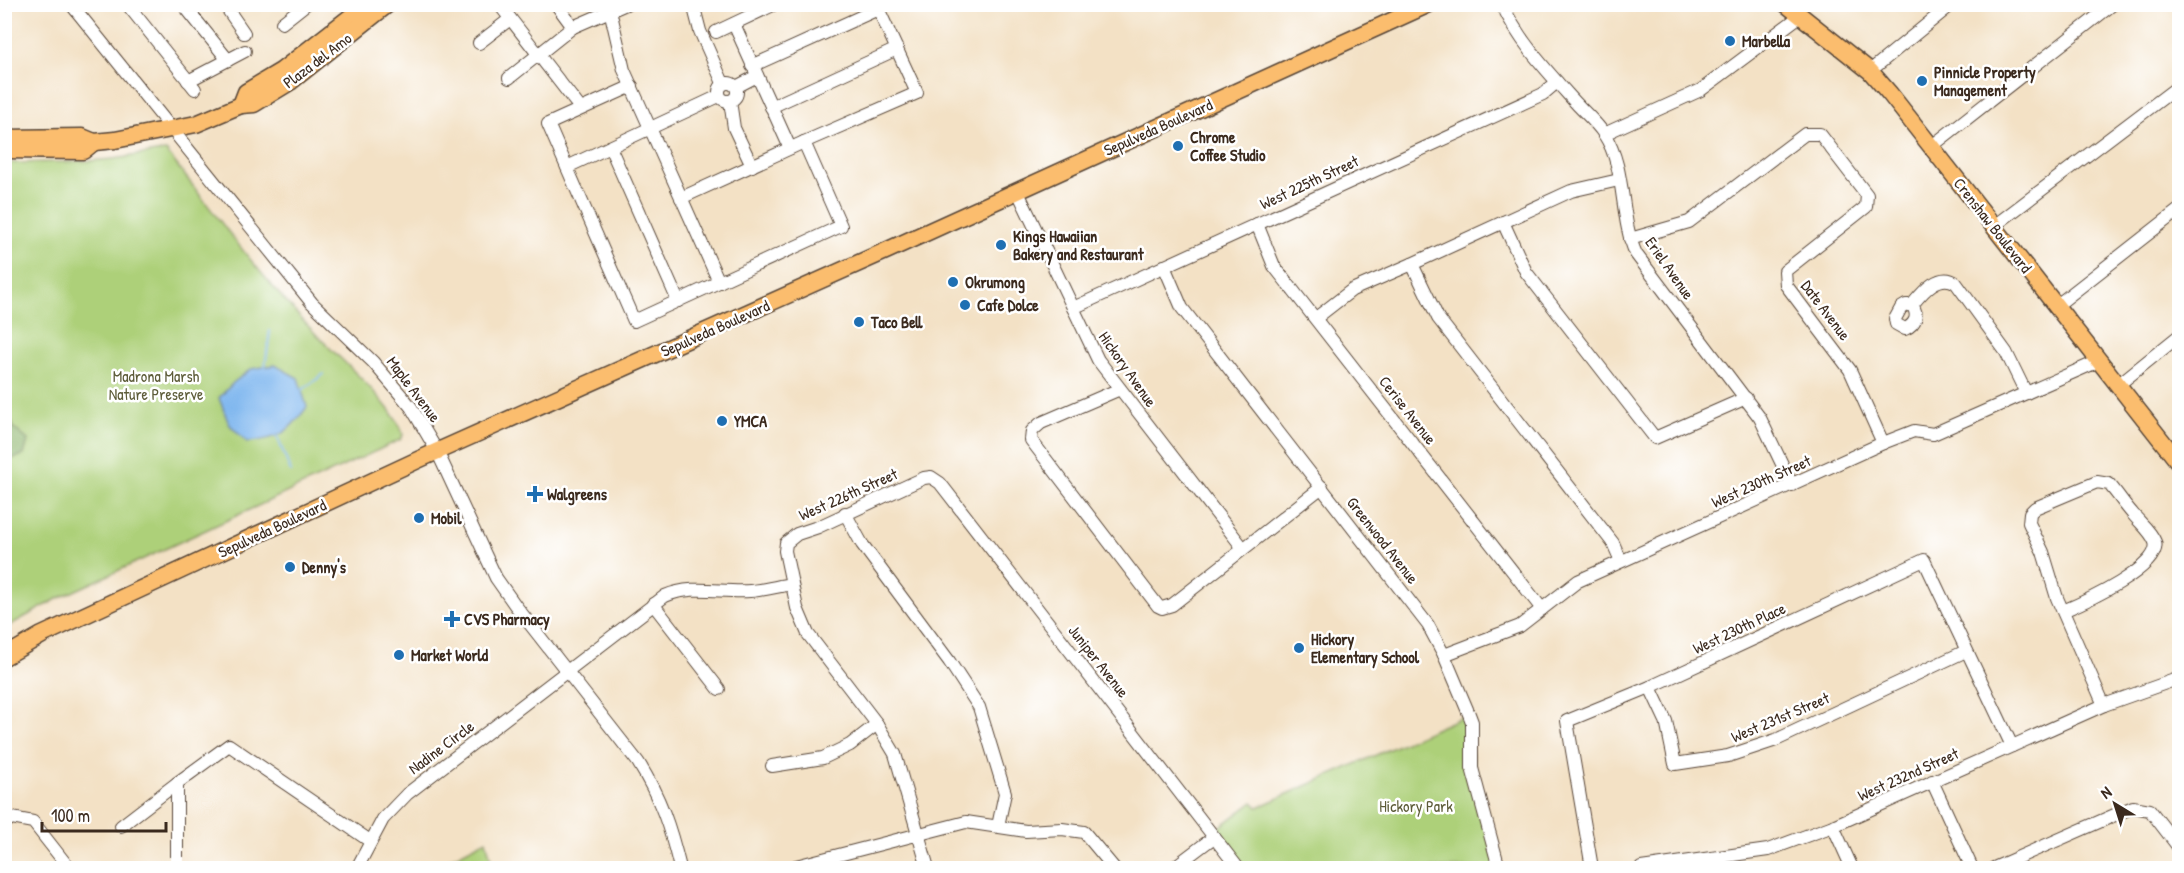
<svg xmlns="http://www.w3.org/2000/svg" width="2184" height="873" font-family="'Patrick Hand',sans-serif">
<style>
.green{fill:#add079;stroke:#747d4c;stroke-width:1.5}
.forest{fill:#8ab269;stroke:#626e44;stroke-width:1.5}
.water{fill:#80b7ef;stroke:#5e7086;stroke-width:1.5}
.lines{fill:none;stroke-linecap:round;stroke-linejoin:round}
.stream{stroke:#80b7ef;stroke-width:2}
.minor-casing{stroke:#574537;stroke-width:14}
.major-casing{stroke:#574537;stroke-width:19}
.minor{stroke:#fff;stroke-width:12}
.major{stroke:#fbbd6e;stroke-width:16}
.poi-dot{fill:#1f6fb2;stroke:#fff;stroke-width:2}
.labels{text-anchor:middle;stroke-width:5;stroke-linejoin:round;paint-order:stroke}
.poi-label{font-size:16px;font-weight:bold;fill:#3b2a1e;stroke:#fff;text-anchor:start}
.street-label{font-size:16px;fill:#3b2a1e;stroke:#fff}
.park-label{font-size:16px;fill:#5d5c39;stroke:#fff}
</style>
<rect width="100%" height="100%" fill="#fff"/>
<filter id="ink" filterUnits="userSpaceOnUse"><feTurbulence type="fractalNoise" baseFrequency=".0167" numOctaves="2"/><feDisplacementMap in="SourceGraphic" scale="12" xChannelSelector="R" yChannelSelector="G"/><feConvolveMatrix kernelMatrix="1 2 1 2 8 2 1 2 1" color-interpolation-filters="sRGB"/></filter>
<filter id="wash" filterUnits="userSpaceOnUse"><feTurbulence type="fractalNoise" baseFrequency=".008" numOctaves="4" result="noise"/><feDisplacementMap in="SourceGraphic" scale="24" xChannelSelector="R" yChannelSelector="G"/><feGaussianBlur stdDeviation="1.35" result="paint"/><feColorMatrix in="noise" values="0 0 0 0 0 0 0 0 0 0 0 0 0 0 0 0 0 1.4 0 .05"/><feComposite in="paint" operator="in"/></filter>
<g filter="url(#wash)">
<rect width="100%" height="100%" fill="#f3e1c5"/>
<g class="green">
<path d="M166,151C213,211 258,274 311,329C337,357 366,379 390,411C395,419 401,425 403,435L400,440L57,599L5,628V163C43,162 82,163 120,158C136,156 150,152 166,151Z"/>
<polygon points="1469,714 1470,746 1497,868 1239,868 1212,833 1253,802 1258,807"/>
<polygon points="486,840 493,868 433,868"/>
</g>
<polygon class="forest" points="5,403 14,428 28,440 24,455 7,460 5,462"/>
<path class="water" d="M275,365L298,378L307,407C288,433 280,439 247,442L229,424L219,398L233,383L251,369Z"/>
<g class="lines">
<g class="stream">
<polyline points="265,367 270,331"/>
<polyline points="302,390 324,374"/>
<polyline points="277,436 291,472"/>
</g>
</g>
</g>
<g filter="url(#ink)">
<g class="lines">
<defs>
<g id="minor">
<path d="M71,4L312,303L373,362L411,407L437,451L496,578L515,605L638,762C661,799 670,827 680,868"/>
<polyline points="127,4 195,89"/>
<polyline points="183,4 228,60"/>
<polyline points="224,4 244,33"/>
<polyline points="499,4 580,108"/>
<polyline points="556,4 573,27"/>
<polyline points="693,4 700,31 723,83"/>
<path d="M1502,4C1519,42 1549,73 1576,103C1585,113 1597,123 1604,134C1627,169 1619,217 1636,254L1760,418L1792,485"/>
<polyline points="453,6 454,4"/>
<polyline points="610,10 624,70 719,282"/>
<polyline points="282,23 306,4"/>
<polyline points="734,24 790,148"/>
<polyline points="716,32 775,4"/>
<polyline points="479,43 510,19"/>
<polyline points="752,66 878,9"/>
<polyline points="1870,71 1952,4"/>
<polyline points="509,78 573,27 626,4"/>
<polyline points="188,81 245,51"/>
<circle cx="728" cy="92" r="9"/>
<polyline points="632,86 548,124 634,321 841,226 804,142"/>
<polyline points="736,87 757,76"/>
<polyline points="730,101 734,128 752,166"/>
<polyline points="771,107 897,49"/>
<polyline points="1604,134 1701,90 1800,16"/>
<polyline points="1932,146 2113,4"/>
<polyline points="610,147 678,301"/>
<polyline points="567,167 719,96"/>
<polyline points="1017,190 1098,360 1243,548"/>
<polyline points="681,198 804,142 917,93 876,4"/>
<polyline points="1503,222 1526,272 1655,438 1746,398"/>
<polyline points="1257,224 1274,266 1542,609"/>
<polyline points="1994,226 2180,85"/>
<polyline points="1630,239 1689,222 1805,134 1820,134 1867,195 1866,207 1785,271 1786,285 1850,370 1883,443"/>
<polyline points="1412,264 1438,318 1613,543 1621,561"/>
<polyline points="1164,266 1182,308 1428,625 1444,655 1469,714 1472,722 1472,768 1499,868"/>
<path d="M1906,305H1912C1919,315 1916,324 1905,329L1896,324L1895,319L1901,308Z"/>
<path d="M1912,305C1922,293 1939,271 1956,283L2006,352L2026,393"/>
<polyline points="2056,306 2180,209"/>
<polyline points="1073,308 1543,94 1557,82"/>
<polyline points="1316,318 1352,290 1412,264 1571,191 1619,180"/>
<polyline points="2118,385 2180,335"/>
<polyline points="1120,389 1041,423 1032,431 1031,440 1158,606 1162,608 1172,605 1322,487"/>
<polyline points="845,513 862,544 949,661 979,707 1005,793 998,826"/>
<polyline points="653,604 719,689"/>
<path d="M2063,611C2082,603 2163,567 2155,542C2151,531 2139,522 2132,513C2124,504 2117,493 2109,484L2097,482L2035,508L2030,513L2029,523L2043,552L2057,598L2104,705"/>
<polyline points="1444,655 1520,626 1578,581 1883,443 1914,431 1933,434 2099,361"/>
<polyline points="1650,687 1666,721 1675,764 1728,756 1776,740 1966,651"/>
<polyline points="772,766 823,758 850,745 877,724"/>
<polyline points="1932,781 1972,868"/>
<polyline points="4,823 12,818 33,822 69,868"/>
<polyline points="121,826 177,783"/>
<polyline points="1833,826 1852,868"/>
<polyline points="177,868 177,783 229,745 370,841"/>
<path d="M357,868L383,819L407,794L665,596C693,584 720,593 750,591C764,590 778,586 792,584"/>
<polyline points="797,868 796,866 966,822 1026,831 1062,829 1084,832 1114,868"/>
<polyline points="928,868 895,754 877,724 808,634 797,608 785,551 786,543 797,534 818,527 924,478 931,477 940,483 1238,868"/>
<polyline points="1173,868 1214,837"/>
<polyline points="1592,868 1567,721 1650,687 1924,560 2012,746"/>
<polyline points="1641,868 1768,850 1833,826 2104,705 2180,678"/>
<polyline points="1994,868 2133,807 2150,810 2180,849"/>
</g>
<g id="major">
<polyline points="1786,4 1870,71 1890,94 2180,464"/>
<polyline points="241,105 246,92 281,71 367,4"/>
<polyline points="4,138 82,137 94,142 115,140 196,124 241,105 254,104 290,82 388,4"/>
<polyline points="4,150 83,151 94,142"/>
<polyline points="4,657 42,635 420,459 888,250 1429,4"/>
</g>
</defs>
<use href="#minor" class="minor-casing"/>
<use href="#major" class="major-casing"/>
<use href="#minor" class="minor"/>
<use href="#major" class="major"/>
</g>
</g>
<g class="poi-dot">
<circle cx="1730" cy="41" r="6"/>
<circle cx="1922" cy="81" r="6"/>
<circle cx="1178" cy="146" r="6"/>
<circle cx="1001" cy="245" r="6"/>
<circle cx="953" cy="282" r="6"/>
<circle cx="965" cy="305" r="6"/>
<circle cx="859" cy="322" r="6"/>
<circle cx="722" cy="421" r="6"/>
<path d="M532 485h6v6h6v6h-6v6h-6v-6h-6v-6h6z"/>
<circle cx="419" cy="518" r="6"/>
<circle cx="290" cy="567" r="6"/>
<path d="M449 610h6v6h6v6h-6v6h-6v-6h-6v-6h6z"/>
<circle cx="1299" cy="648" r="6"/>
<circle cx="399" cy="655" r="6"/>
</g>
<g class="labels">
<g class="poi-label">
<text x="1742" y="47">Marbella</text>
<text x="1934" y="78">Pinnicle Property<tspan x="1934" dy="18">Management</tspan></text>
<text x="1190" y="143">Chrome<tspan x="1190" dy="18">Coffee Studio</tspan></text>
<text x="1013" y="242">Kings Hawaiian<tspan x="1013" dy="18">Bakery and Restaurant</tspan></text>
<text x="965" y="288">Okrumong</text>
<text x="977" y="311">Cafe Dolce</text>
<text x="871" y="328">Taco Bell</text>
<text x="734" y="427">YMCA</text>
<text x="547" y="500">Walgreens</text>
<text x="431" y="524">Mobil</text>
<text x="302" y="573">Denny's</text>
<text x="464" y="625">CVS Pharmacy</text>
<text x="1311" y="645">Hickory<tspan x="1311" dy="18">Elementary School</tspan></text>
<text x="411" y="661">Market World</text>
</g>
<g class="street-label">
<text transform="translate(317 60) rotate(-37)" y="6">Plaza del Amo</text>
<text transform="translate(1158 127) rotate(-24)" y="6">Sepulveda Boulevard</text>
<text transform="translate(1309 182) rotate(-25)" y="6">West 225th Street</text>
<text transform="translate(1993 225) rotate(52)" y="6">Crenshaw Boulevard</text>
<text transform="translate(1670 268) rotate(55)" y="6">Eriel Avenue</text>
<text transform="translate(1826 310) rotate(53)" y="6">Date Avenue</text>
<text transform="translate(715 328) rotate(-24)" y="6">Sepulveda Boulevard</text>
<text transform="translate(1128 369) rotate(55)" y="6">Hickory Avenue</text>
<text transform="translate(414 389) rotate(53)" y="6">Maple Avenue</text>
<text transform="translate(1408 410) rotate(52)" y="6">Cerise Avenue</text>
<text transform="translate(1761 481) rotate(-24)" y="6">West 230th Street</text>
<text transform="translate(848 494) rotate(-24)" y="6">West 226th Street</text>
<text transform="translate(272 528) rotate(-25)" y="6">Sepulveda Boulevard</text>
<text transform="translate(1383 540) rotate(52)" y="6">Greenwood Avenue</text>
<text transform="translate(1739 628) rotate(-25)" y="6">West 230th Place</text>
<text transform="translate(1099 661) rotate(52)" y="6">Juniper Avenue</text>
<text transform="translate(1780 717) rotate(-23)" y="6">West 231st Street</text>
<text transform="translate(441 747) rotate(-37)" y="6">Nadine Circle</text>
<text transform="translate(1908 774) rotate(-24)" y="6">West 232nd Street</text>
</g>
<g class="park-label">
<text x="156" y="382">Madrona Marsh<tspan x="156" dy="18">Nature Preserve</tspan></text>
<text x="1416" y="812">Hickory Park</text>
</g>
</g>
<rect width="2184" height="873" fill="none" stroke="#fff" stroke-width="24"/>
<g transform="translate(2115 804) rotate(322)" stroke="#ffffff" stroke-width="4.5" paint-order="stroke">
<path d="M0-4.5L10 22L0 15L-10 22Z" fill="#3b2a1e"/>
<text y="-9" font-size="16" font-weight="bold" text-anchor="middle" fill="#3b2a1e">N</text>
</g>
<path d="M42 822v9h124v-9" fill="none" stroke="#3b2a1e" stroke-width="3"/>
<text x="51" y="822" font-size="18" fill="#3b2a1e" stroke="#ffffff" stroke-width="4.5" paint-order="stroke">100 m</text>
</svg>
